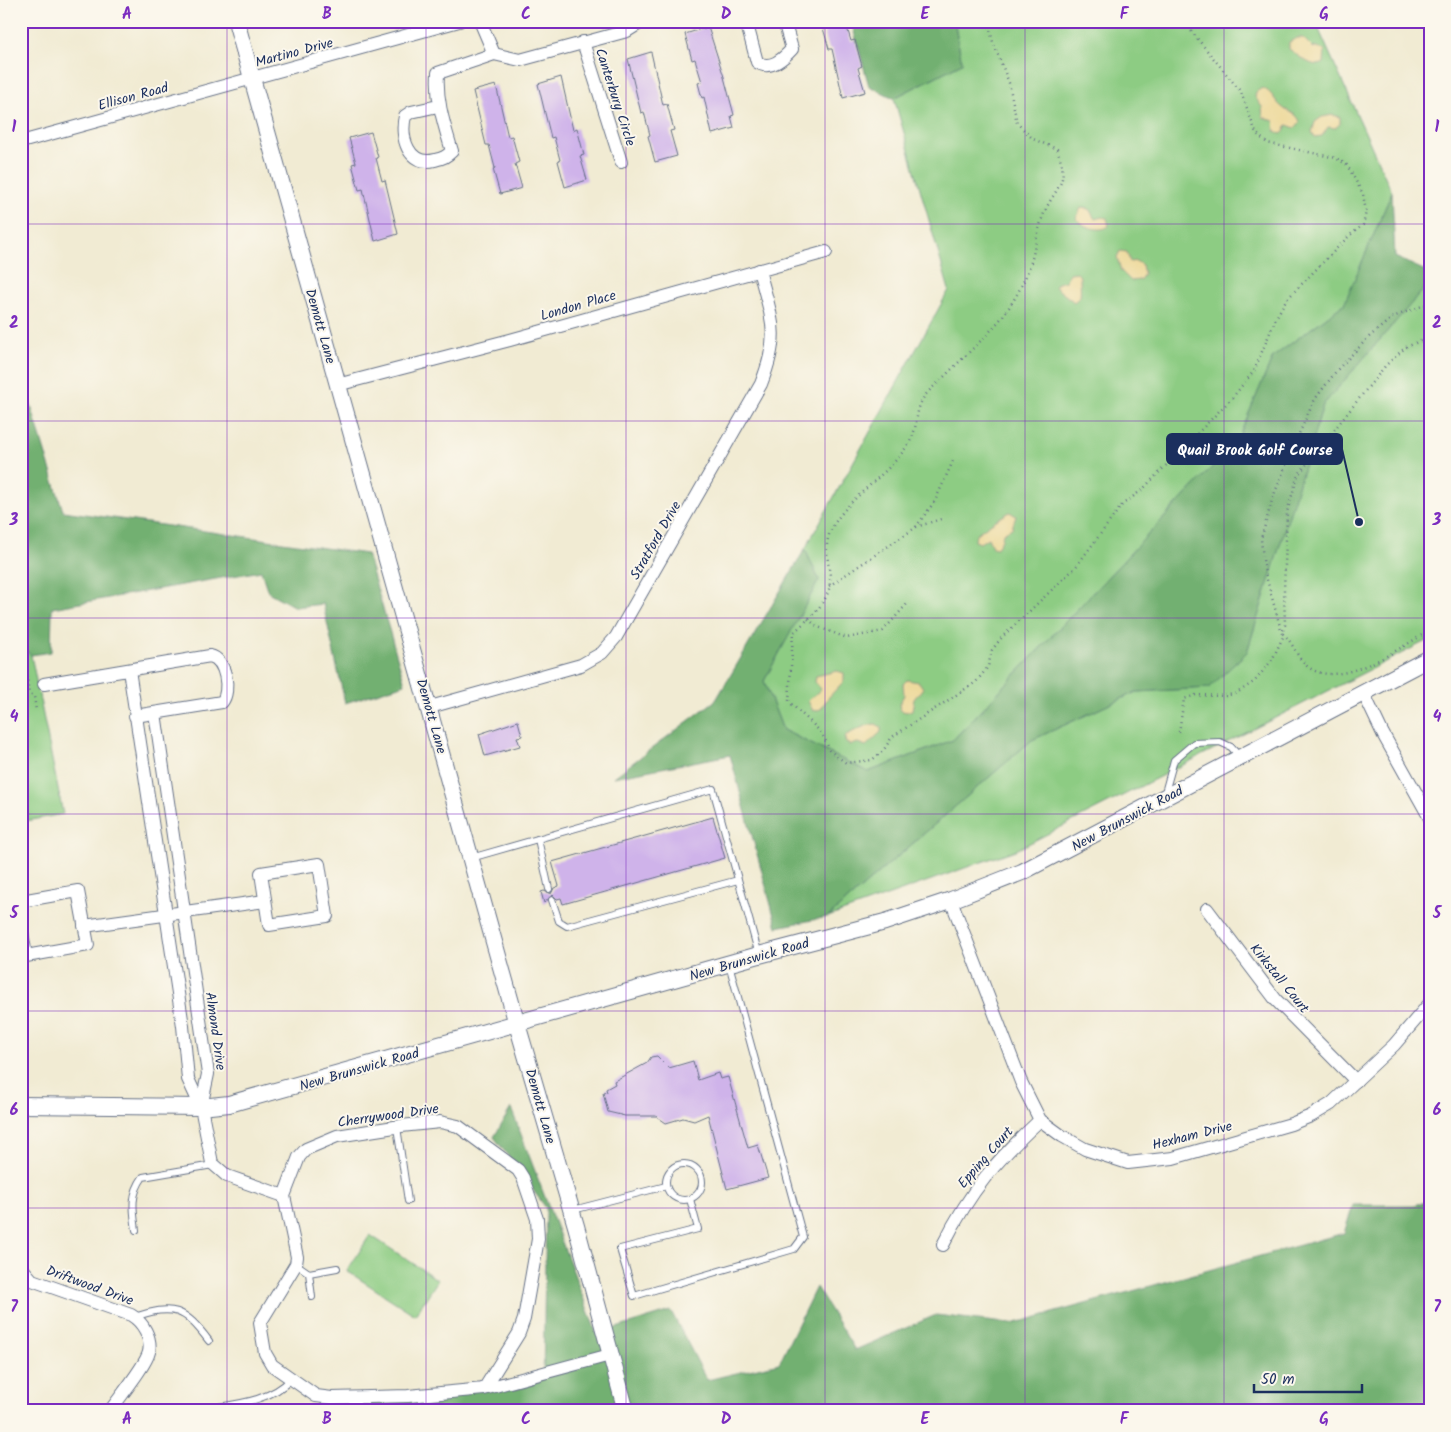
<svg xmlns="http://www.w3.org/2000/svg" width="1451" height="1432" font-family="Kalam,sans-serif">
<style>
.green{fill:#8dcc83;stroke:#547e70}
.forest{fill:#72b071;stroke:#467068}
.sand{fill:#eeda9e;stroke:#84847e}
.building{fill:#cfb3ea}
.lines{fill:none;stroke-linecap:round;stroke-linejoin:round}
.lane-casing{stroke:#667187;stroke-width:8}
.street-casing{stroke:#667187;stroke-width:14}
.secondary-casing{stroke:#667187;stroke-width:18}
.path{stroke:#667187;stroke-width:2.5;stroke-dasharray:1 4;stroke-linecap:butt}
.lane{stroke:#fff;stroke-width:6}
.street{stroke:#fff;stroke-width:12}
.secondary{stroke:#fff;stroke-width:16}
.grid{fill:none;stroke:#7b2cbf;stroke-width:1;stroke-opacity:0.55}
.labels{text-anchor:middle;stroke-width:4;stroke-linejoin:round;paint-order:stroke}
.street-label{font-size:14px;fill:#1b2f5e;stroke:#fbf7ec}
.leader{fill:none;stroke:#1b2f5e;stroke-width:2}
.callout-dot{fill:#1b2f5e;stroke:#fbf7ec;stroke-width:2}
.callout{fill:#1b2f5e;stroke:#1b2f5e;stroke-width:2}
.callout-label{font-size:15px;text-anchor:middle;font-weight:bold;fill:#fff}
.neatline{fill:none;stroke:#7b2cbf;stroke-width:2}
.grid-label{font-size:16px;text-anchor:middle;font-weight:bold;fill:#7b2cbf}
</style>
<rect width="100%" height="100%" fill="#fbf7ec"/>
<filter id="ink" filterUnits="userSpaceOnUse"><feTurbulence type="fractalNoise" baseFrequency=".02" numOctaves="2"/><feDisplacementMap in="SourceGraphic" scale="10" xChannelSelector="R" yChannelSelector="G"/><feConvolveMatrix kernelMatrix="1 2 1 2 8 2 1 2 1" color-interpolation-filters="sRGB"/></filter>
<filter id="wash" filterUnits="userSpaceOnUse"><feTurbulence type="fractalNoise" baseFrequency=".0096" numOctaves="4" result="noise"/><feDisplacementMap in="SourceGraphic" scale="20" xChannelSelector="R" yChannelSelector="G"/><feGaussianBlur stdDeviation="1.12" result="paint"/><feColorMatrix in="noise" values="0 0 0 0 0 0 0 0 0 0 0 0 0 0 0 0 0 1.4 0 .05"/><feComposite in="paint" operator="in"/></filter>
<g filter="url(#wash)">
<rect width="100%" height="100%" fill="#f1ebd3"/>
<g class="green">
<polygon points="954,21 1315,21 1392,192 1344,304 1273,357 1237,441 953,740 868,772 783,730 764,681 819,580 805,549 949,290 894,98 962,63"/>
<polygon points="1430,282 1430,639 1018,849 828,917 1032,740 1136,692 1208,688 1247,652 1323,405"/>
<polygon points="21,646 31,655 63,814 21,822"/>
<polygon points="370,1235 438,1280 415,1315 347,1271"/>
</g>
<g class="forest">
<polygon points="851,21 954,21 962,63 894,98 869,86"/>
<polygon points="1392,192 1395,257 1430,273 1430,282 1323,405 1247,652 1209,688 1136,692 1032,740 828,917 777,927 730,755 614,777 716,700 805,549 819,580 764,681 783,730 868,772 953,740 1237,441 1273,357 1344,304"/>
<polygon points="21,373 63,511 367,554 405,684 345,703 323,604 295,607 268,592 261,571 52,608 51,652 31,655 21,646"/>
<polygon points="511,1108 597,1334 671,1311 707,1380 779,1363 816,1287 855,1350 936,1315 1012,1324 1344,1233 1353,1205 1414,1205 1430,1201 1430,1411 618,1411 617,1407 601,1411 317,1411 543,1378 546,1208 494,1137"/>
</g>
<g class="sand">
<path d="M1297,38H1303L1312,47L1325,50L1324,63C1313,70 1298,55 1289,49V42Z"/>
<path d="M1262,88C1273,92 1274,101 1282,107C1288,113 1297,112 1300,122L1295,128L1287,125L1284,132L1281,134L1275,131L1274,121L1263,117L1262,107L1255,97L1256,92Z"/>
<polygon points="1333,115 1340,117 1340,124 1335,128 1328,127 1322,136 1315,137 1312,132 1315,122 1322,117"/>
<path d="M1081,208L1089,209L1095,219L1102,217L1107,218L1109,226C1101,233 1081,227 1076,218Z"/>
<polygon points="1120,251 1127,252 1130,262 1136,261 1142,265 1144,274 1140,280 1131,281 1121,271 1117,257"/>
<path d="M1077,272L1080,277C1080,284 1081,290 1080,297L1074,302L1055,287L1058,283L1065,281L1070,273Z"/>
<path d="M1010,512L1016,516L1012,528L1003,533L1002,540L997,548L992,547L988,538L980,543L975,541L976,534C987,526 997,519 1010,512Z"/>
<polygon points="837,671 844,673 844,681 827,699 821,709 813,711 808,701 821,689 815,682 816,676"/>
<polygon points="907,680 919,682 923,688 914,699 912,710 906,712 900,710 899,704 904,695 903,684"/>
<path d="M876,724L881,727V732L866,746L858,743L850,745L845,742L846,735C856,731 865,724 876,724Z"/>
</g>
<g id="blocks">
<g class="building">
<polygon points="821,21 845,21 851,41 855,40 862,66 858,68 865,92 843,98 832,49 829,49"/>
<polygon points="708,27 724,77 734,115 731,116 734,128 712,134 704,97 702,98 698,83 702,82 695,59 692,60 685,34"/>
<polygon points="651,52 663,105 667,104 674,130 670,131 677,156 655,162 648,136 650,135 644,112 641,113 628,59"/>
<polygon points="561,77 573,130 577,128 584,155 580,156 587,180 565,187 558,161 560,160 554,137 551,138 538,84"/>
<polygon points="496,85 508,137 512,136 519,162 515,164 522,188 500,194 493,169 495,168 489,145 486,145 473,91"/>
<polygon points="371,132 378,157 376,158 382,181 385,180 398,234 375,241 363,189 359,190 352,164 356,163 349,138"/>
<polygon points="518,721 522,736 517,737 520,746 485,756 479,734"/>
<polygon points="713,817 725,858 563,904 561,898 557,899 553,895 544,903 541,892 544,891 551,894 554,888 559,886 552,862"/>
<polygon points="657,1056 669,1068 693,1061 698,1080 718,1073 720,1079 728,1077 748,1148 758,1145 768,1178 727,1189 708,1115 694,1121 683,1118 666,1123 656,1116 625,1116 608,1112 603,1093 607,1092 606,1089 615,1084 614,1081 647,1063 651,1057"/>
</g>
</g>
</g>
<g filter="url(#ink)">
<use href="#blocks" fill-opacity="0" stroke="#667187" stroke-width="1"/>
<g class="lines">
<defs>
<g id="lane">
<polyline points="1164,796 1174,760 1194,743 1220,742 1231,747 1240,757"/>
<polyline points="538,839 549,889"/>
<polyline points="471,858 713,789 759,955"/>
<polyline points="552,900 559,921 567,926 738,880"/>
<polyline points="397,1127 408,1201"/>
<circle cx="684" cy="1182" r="18"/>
<polyline points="690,1199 698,1229 620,1249 634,1296 794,1249 803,1237 729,964"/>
<polyline points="573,1210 666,1186"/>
<path d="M136,1230C133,1210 130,1195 143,1177L213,1165"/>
<polyline points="296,1264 309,1273 337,1268"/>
<polyline points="309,1273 312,1297"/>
<path d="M134,1317C174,1304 184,1308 209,1341"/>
<path d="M205,1409C234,1404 270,1402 291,1379"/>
</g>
<g id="street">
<polyline points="480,21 494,54"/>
<path d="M746,21L757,62C770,71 783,59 792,49L784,21"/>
<polyline points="583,42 621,162"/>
<path d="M438,106L411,112L405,116C400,137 408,167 435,160C443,158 446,157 452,151C444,124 436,101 438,73L494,54L520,60L627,31L643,21"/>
<polyline points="21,142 459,21"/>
<polyline points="337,385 510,340 826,252"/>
<polyline points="129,670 183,1026 188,1079 201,1107 212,1163 227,1176 284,1196"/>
<path d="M44,684L210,656C226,659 231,691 222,702L135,716"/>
<polyline points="1363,692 1383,734 1430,818"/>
<path d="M430,707L581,665L602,653L616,637L761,384C781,334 772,320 759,270"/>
<polyline points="155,713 208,1074 201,1107"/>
<polygon points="319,864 327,916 269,925 261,873"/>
<polyline points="951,900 1021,1082 1040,1120 1062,1136 1085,1149 1128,1163 1173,1158 1291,1124 1311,1116 1331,1104 1394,1045 1430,1003"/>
<polyline points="21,901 78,891 88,945 26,956 21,926"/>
<polyline points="1207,909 1276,1000 1356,1081"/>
<polyline points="84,926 265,901"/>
<path d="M943,1245C971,1189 995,1162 1040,1120"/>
<path d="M21,1267L32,1280L131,1315C143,1322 152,1338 149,1352C146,1365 119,1398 110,1411"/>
<polyline points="484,1389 519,1333 524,1319 538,1239 537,1219 523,1178 518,1170 458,1126 440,1122 401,1126 337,1136 306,1149 299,1157 284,1196 297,1257 296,1264 260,1323 265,1353 272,1365 316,1396 332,1398 408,1396 484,1389 610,1355"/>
</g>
<g id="secondary">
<polyline points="236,21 517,1024 576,1226 626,1411"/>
<polyline points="21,1105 201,1107 229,1104 759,955 885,922 951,900 1022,872 1430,658"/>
</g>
</defs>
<use href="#lane" class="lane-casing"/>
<use href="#street" class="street-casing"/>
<use href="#secondary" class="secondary-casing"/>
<g class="path">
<path d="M988,21L993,42L1009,83L1017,123L1033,139L1057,149C1070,184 1058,183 1045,211C1038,227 1036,245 1031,262C1025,281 1015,300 1003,316C985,339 963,357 943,378C937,384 929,390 924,397C913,414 920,428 907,446C887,476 850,496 833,526C819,550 834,568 829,589C825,606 805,622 793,633L789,701C804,719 823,727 829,750L846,763L872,760L883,751L892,737L976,682L988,667L992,650L1002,637L1075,568L1122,505L1142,490L1232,398L1254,371L1276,318L1286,300L1349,236L1363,225L1366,212L1363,194L1347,165L1336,158L1267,143L1256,133L1241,92L1183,21"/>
<path d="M1430,337L1406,347L1386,365L1298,475L1287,512L1284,590L1285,625L1282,633C1293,641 1296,657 1307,666C1338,692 1402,647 1430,630"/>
<polyline points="916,527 941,519"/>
<polyline points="829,586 915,528 935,501 953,461"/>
<polyline points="808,619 818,627 847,638 883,631 907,604"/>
<polyline points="21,661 25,660 29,694 34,696 36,711"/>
<polyline points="23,695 28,688"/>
<polyline points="1179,732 1184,699 1196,695 1225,696 1237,693 1255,681 1272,660 1283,637 1264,569 1261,539 1273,497 1297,438 1315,399 1337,370 1369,337 1393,317 1430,303"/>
</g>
<use href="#lane" class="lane"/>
<use href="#street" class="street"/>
<use href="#secondary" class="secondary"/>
</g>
</g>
<path class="grid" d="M227,21V1411M426,21V1411M626,21V1411M825,21V1411M1025,21V1411M1224,21V1411M21,224H1430M21,421H1430M21,618H1430M21,814H1430M21,1011H1430M21,1208H1430"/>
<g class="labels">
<g class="street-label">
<text transform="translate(294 52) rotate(-15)" y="5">Martino Drive</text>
<text transform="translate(133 96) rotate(-15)" y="5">Ellison Road</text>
<text transform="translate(616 97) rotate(72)" y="5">Canterbury Circle</text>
<text transform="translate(578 305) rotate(-16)" y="5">London Place</text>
<text transform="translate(321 326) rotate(74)" y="5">Demott Lane</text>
<text transform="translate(655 540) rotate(-60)" y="5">Stratford Drive</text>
<text transform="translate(432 716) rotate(74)" y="5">Demott Lane</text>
<text transform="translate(1127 818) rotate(-28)" y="5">New Brunswick Road</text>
<text transform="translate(749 959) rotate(-16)" y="5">New Brunswick Road</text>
<text transform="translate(1280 978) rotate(51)" y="5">Kirkstall Court</text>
<text transform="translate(216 1031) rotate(82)" y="5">Almond Drive</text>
<text transform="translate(359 1069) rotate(-16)" y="5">New Brunswick Road</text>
<text transform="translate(541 1106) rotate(74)" y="5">Demott Lane</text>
<text transform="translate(388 1115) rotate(-8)" y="5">Cherrywood Drive</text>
<text transform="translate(1192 1135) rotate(-14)" y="5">Hexham Drive</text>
<text transform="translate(985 1157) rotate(-49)" y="5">Epping Court</text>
<text transform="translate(90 1285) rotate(20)" y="5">Driftwood Drive</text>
</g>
</g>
<path class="leader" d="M1359 522L1342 449"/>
<circle class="callout-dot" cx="1359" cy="522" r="5"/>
<rect class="callout" x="1167" y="434" width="175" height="30" rx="5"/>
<g class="callout-label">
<text x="1255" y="455">Quail Brook Golf Course</text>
</g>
<rect width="1451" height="1432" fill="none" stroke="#fbf7ec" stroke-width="55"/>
<path d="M1254 1384v8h108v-8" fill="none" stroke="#1b2f5e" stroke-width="2.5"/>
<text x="1261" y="1384" font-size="15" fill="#1b2f5e" stroke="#fbf7ec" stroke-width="4" paint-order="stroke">50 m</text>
<rect x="28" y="28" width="1396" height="1376" class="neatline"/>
<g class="grid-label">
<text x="127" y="19">A</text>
<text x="327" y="19">B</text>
<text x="526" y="19">C</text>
<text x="726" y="19">D</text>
<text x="925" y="19">E</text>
<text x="1124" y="19">F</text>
<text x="1324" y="19">G</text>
<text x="14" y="132">1</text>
<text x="1437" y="132">1</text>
<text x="14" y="328">2</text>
<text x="1437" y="328">2</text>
<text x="14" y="525">3</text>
<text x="1437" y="525">3</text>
<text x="14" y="722">4</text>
<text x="1437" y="722">4</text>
<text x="14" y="918">5</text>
<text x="1437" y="918">5</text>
<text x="14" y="1115">6</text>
<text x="1437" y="1115">6</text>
<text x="14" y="1312">7</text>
<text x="1437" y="1312">7</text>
<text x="127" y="1424">A</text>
<text x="327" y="1424">B</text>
<text x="526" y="1424">C</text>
<text x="726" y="1424">D</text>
<text x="925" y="1424">E</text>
<text x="1124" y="1424">F</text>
<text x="1324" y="1424">G</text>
</g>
</svg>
